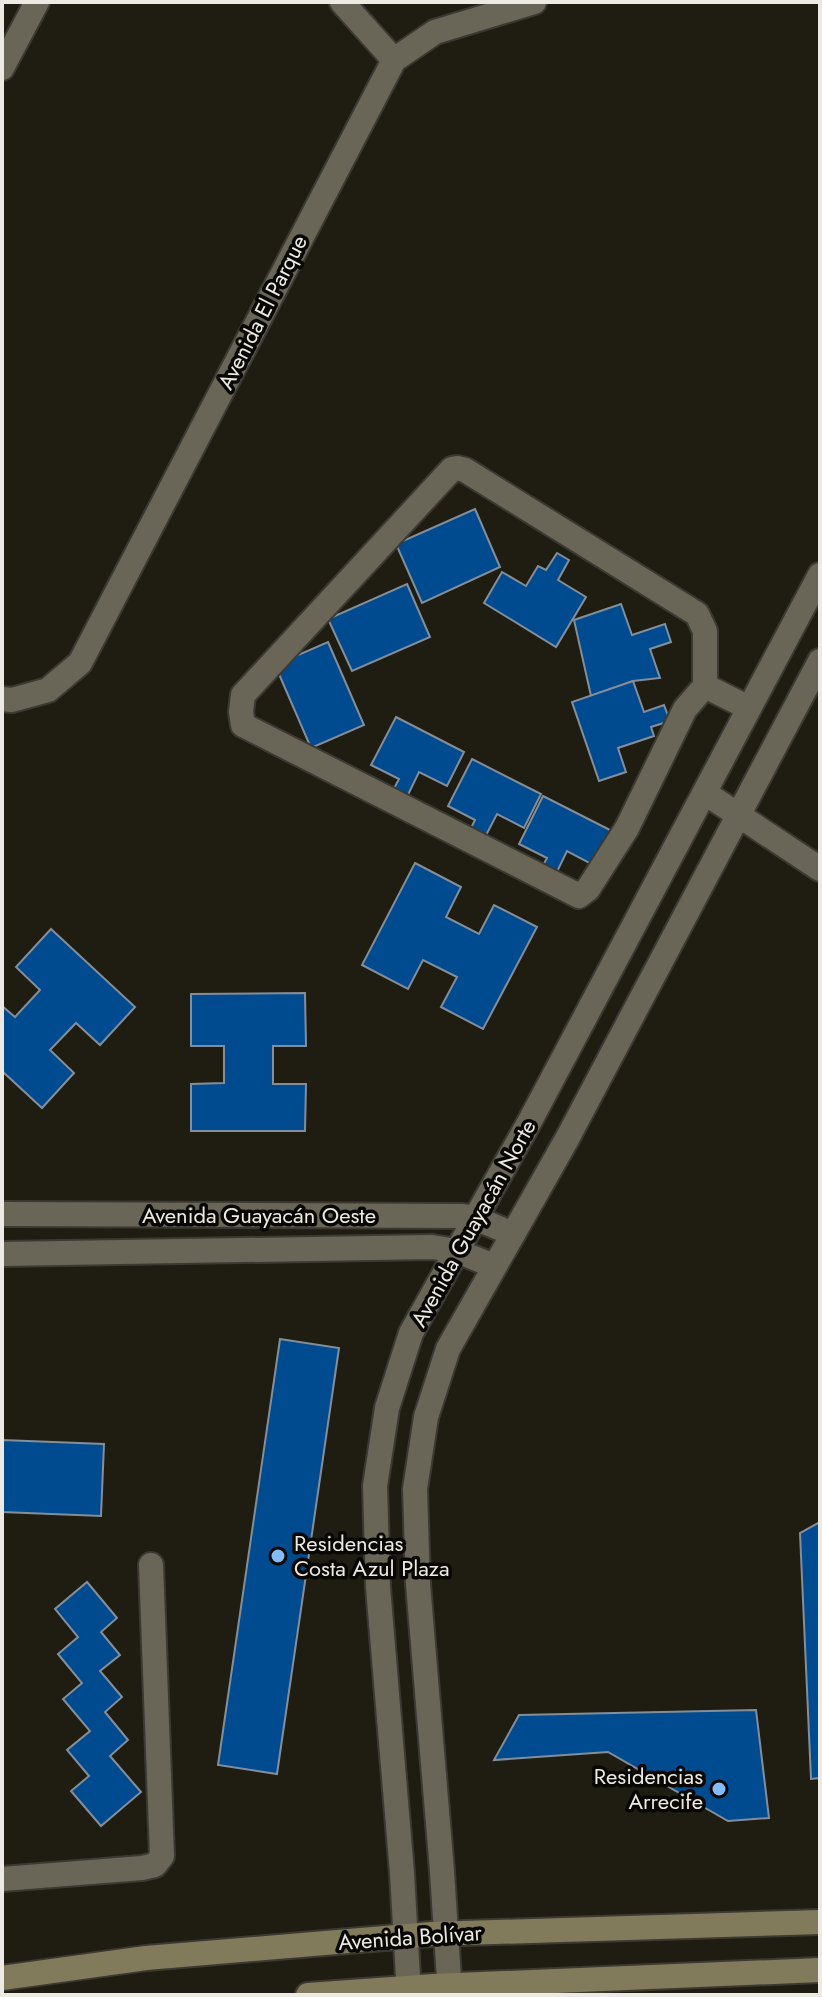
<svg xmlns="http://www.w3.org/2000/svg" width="822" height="1997" font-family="Jost,sans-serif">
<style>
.building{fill:#004b8f;stroke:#848e9a;stroke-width:2}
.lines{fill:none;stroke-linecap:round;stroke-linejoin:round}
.street-casing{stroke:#3b3932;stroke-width:28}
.secondary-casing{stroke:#3b3932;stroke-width:28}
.street{stroke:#696658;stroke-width:24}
.secondary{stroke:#817b5c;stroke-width:24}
.poi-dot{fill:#85bbfb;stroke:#080704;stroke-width:3}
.labels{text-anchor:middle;stroke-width:7;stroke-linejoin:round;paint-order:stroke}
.street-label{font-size:22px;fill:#eceae2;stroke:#080704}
.poi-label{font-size:22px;fill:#eceae2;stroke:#080704;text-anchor:start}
</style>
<rect width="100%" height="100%" fill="#1f1d11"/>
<g class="building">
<polygon points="475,509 500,567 422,603 396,544"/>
<polygon points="557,553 569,560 558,580 586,597 556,647 484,603 502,572 526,586 538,566 546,570"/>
<polygon points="407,584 430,637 352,671 328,619"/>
<polygon points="621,604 632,635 665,624 671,642 650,649 660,678 633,681 591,696 574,620"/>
<polygon points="328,642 364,725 311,748 275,665"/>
<polygon points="633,681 644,712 664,705 670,721 651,727 654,736 618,748 626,772 599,781 572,702"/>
<polygon points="396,717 464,752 447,786 419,772 405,801 391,794 399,779 371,765"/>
<polygon points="472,759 541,794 524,828 497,814 482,843 467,836 475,820 448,806"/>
<polygon points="543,796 612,831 595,866 567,851 553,880 539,873 547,858 519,844"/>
<polygon points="415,863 461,887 446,917 479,934 494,905 537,927 483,1029 441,1007 457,977 423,960 408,989 362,965"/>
<polygon points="51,929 135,1007 100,1045 76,1023 50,1050 74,1073 42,1108 2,1071 2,1006 15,1017 40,990 16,967"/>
<polygon points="305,993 306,1046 273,1046 273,1084 306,1084 305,1131 191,1131 191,1084 224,1083 224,1046 191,1046 191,994"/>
<polygon points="280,1339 339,1348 277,1774 218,1765"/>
<polygon points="2,1440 104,1444 101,1516 2,1512"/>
<polygon points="820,1522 820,1778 811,1779 800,1533"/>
<polygon points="87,1582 117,1618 101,1632 120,1655 100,1671 122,1697 105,1712 128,1740 110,1756 141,1792 101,1826 71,1791 89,1776 67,1750 90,1731 63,1699 82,1683 58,1654 78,1637 55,1609"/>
<polygon points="756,1710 769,1818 728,1821 608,1752 494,1760 519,1715"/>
</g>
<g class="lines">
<defs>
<g id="street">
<polyline points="342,2 394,60"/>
<polyline points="2,68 37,2"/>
<polygon points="457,468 465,470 697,614 705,631 705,686 685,709 627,828 588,889 579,896 243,725 241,712 243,695 452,469"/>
<polyline points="705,686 749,708"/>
<polyline points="2,699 12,700 48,690 80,663 394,60 435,32 534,2"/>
<polyline points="705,793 820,869"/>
<polyline points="2,1214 463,1216 475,1218 513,1234"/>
<polyline points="2,1254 432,1247 457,1251 494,1266"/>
<polyline points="2,1879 142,1868 155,1865 162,1856 151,1565"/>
<polyline points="409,1995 402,1873 378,1587 375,1486 387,1408 411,1333 531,1119 820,575"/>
<polyline points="450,1995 442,1871 418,1584 415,1489 426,1417 448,1349 567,1139 820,661"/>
</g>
<g id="secondary">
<polyline points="2,1978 146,1958 432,1934 820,1922"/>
<polyline points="308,1995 434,1986 820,1970"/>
</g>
</defs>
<use href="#street" class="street-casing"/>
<use href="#secondary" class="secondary-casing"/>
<use href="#street" class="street"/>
<use href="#secondary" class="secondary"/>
</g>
<g class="poi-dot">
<circle cx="278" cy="1556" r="8"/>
<circle cx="719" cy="1789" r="8"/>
</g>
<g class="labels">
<g class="street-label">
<text transform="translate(262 312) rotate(-63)" y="8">Avenida El Parque</text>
<text x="259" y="1223">Avenida Guayacán Oeste</text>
<text transform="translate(473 1223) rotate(-61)" y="8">Avenida Guayacán Norte</text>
<text transform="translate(410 1937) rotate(-4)" y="8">Avenida Bolívar</text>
</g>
<g class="poi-label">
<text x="294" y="1551">Residencias<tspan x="294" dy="25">Costa Azul Plaza</tspan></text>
<text x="703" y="1784" text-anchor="end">Residencias<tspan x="703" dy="25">Arrecife</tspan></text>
</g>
</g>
<rect width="822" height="1997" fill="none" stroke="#eceae2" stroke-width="8"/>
</svg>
